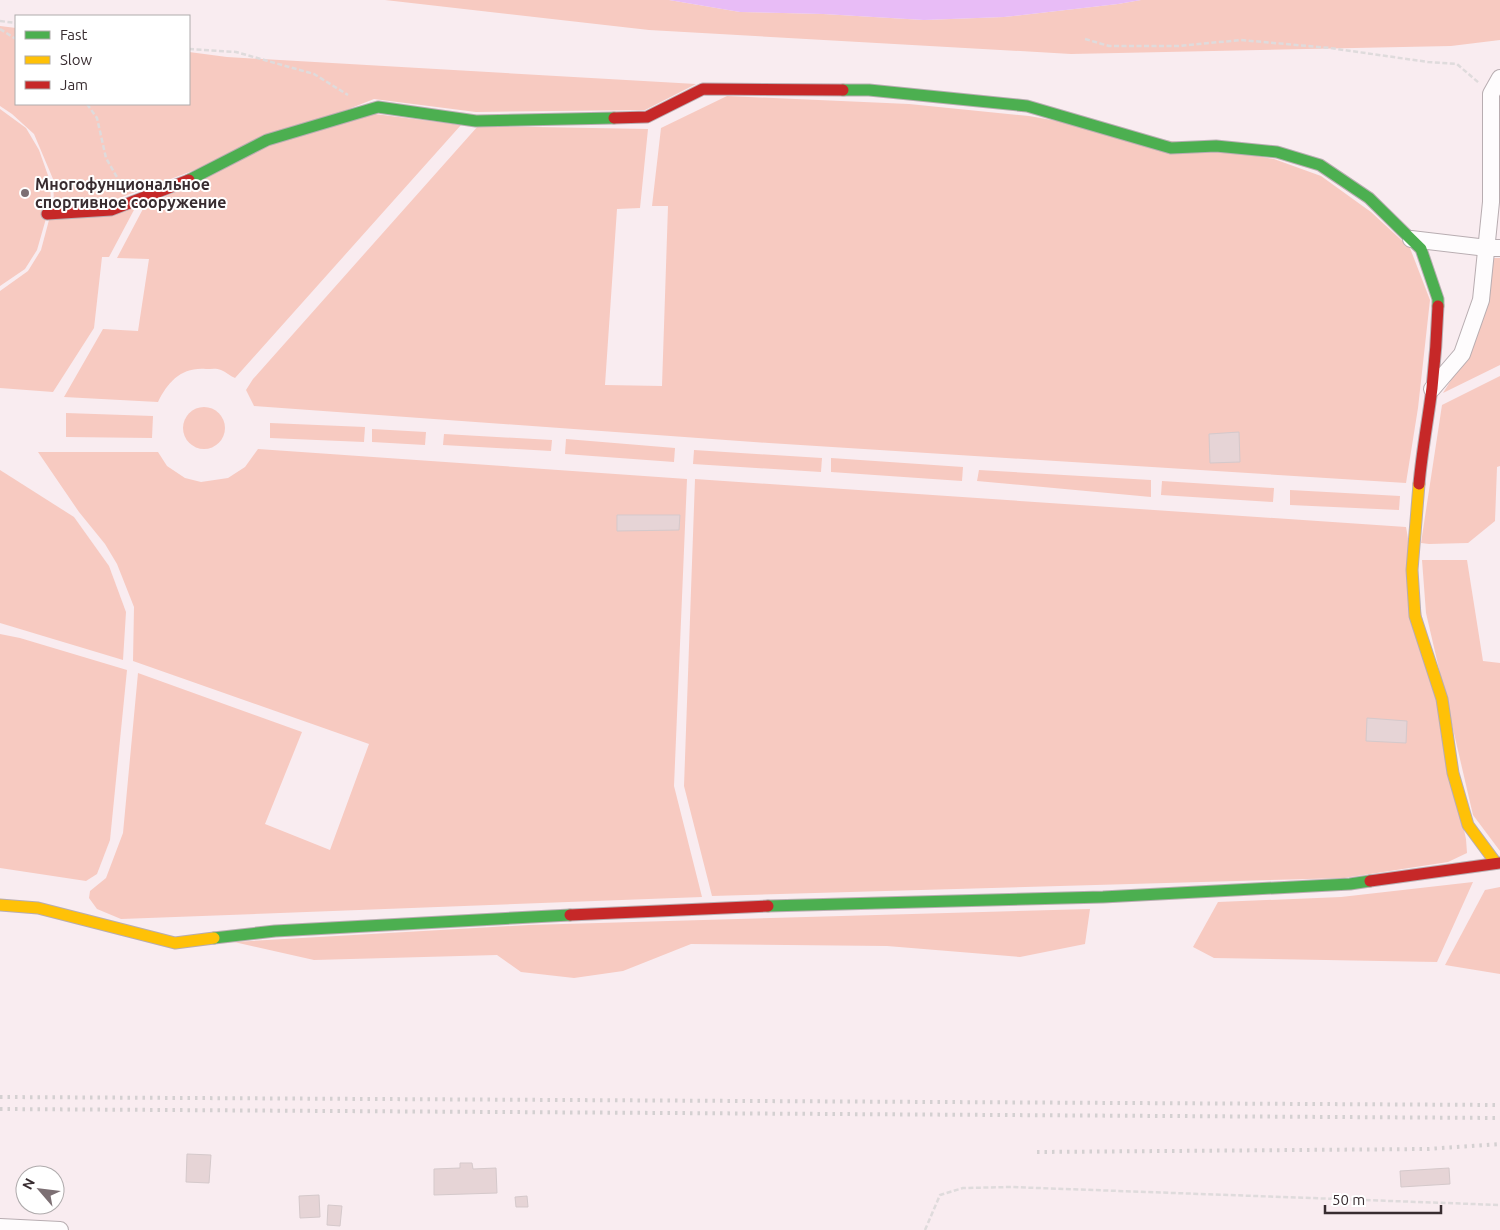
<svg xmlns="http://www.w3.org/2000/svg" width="1500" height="1230" font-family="Ubuntu,sans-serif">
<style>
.green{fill:#f7cac1}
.water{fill:#e8bcf6}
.building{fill:#e6d4d6;stroke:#d5c9cb}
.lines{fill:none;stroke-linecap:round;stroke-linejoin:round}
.street-casing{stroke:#b8adb1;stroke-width:18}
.fast-casing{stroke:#b8adb1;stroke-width:13}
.slow-casing{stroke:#b8adb1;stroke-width:13}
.jam-casing{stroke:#b8adb1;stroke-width:13}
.path{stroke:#dfdbdc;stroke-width:2.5;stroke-dasharray:5 2.5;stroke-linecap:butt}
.street{stroke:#fefcfd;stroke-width:16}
.fast{stroke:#4caf50;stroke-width:11}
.slow{stroke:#ffc107;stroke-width:11}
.jam{stroke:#c62828;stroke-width:11}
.rail{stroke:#d4d0d1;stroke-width:4;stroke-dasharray:2.5 5;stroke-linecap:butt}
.poi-dot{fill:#7c6f73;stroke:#fff;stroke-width:2}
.labels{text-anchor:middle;stroke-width:4;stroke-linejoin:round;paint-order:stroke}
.poi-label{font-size:16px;font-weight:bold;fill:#382c30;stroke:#fff;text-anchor:start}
</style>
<rect width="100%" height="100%" fill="#f9ecf0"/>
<g class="green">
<polygon points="385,0 669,0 740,12 823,14 924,20 1004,17 1118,4 1141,0 1500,0 1500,40 1451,46 1071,54 649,30"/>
<polygon points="0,26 16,28 16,104 189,104 189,52 227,57 696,84 645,110 476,112 374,99 195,170 103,204 54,204 53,179 34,134 12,114 0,106"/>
<polygon points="727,96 909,104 1029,116 1274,159 1321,176 1371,212 1410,248 1430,300 1418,408 1406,483 769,443 254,406 246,390 253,379 478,126 648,129 640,208 617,209 605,385 662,386 668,206 652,206 661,128"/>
<polygon points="0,109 26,128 39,150 50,181 51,204 47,215 37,250 25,269 0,286"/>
<path d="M375,114L461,125L235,378C230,376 226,372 221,370C217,368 211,369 206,369C181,367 168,382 158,402L64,397L103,329L138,331L149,259L117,258L144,207L270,145Z"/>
<polygon points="135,208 109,257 102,257 94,328 53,392 0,388 0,291 28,271 41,250 49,220"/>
<polygon points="1493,258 1500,258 1500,365 1443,393 1463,361 1489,298"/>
<polygon points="1500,376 1500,466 1497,467 1495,521 1468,543 1429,544 1421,543 1442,405"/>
<circle cx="204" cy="428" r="21"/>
<polygon points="66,413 153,416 152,438 66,437"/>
<polygon points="270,423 365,427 364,442 270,438"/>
<polygon points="372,429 426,432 425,445 372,442"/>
<polygon points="444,434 552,440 551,451 443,445"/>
<polygon points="566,439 675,448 674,462 565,454"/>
<polygon points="258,449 687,479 674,786 702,897 121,919 97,909 89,898 90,891 106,878 123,833 138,673 302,732 265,824 330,850 369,744 133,661 134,607 117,564 105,544 79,512 38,452 158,452 167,466 185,478 201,482 228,478 245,467"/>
<polygon points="694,450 822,458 821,472 693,464"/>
<polygon points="831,458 963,467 962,481 831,472"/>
<polygon points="0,470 74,517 109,566 126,612 123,660 0,623"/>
<polygon points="979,470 1151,480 1151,497 977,481"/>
<polygon points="695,479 1406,527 1438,707 1466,839 1467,853 1448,862 1344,878 712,896 684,786"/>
<polygon points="1162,481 1274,488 1273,502 1161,495"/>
<polygon points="1290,490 1400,496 1399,510 1290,505"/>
<polygon points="1422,560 1467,560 1483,661 1500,663 1500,851 1473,815 1426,613"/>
<polygon points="0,634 20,638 127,670 110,840 97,874 86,881 0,868"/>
<polygon points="1473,882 1437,962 1214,958 1193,947 1218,902 1341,897"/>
<polygon points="1500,887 1500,974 1445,965 1485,890"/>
<polygon points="1090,909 1085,944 1020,957 887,946 691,944 623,971 574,978 521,972 497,955 314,960 234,942 529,925"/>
</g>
<polygon class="water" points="669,0 1141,0 1118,4 1004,17 924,20 823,14 740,12"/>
<g class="building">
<polygon points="1239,432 1240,462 1210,463 1209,434"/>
<polygon points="617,515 680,515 679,530 617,531"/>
<polygon points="1367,718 1407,721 1406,743 1366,741"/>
<polygon points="187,1154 211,1155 209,1183 186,1182"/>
<polygon points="460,1163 472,1163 473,1169 496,1168 497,1193 434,1195 434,1169 460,1168"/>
<polygon points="1449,1168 1450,1184 1401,1187 1400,1171"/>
<polygon points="319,1195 320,1217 300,1218 299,1196"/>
<polygon points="527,1196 528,1207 516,1207 515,1197"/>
<polygon points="328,1205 342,1206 340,1226 327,1225"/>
</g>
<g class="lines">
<defs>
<g id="street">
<polyline points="1411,239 1487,248 1500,248"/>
<polyline points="1432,389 1462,354 1481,300 1491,202 1491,94 1500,78"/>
<polyline points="0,1227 60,1230"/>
</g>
<g id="fast">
<polyline points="843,90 869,90 1027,106 1171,148 1216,146 1277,152 1320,165 1369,198 1421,249 1438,299 1438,306"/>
<polyline points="189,180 267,140 378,107 476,121 614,118"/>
<polyline points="768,906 1103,897 1350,884 1370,881"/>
<polyline points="214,938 275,931 570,915"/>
</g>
<g id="slow">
<polyline points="1419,484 1412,570 1415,616 1442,699 1453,773 1468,825 1496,863"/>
<polyline points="0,905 38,908 175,943 214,938"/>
</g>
<g id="jam">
<polyline points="614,118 647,117 703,89 843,90"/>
<polyline points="47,214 111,210 189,180"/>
<path d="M1419,484C1422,451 1428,420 1432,388C1435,361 1437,334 1438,306"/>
<polyline points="1370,881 1500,863"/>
<polyline points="570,915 768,906"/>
</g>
</defs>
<use href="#street" class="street-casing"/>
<use href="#fast" class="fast-casing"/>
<use href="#slow" class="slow-casing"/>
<use href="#jam" class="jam-casing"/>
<g class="path">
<polyline points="0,21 16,23"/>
<polyline points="0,29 16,39"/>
<polyline points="1085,39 1109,46 1178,46 1241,40 1330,48 1428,62 1457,64 1479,83"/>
<polyline points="189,49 236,52 314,74 348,95"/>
<polyline points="87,104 97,118 106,158 122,186"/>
<polyline points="925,1230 940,1195 963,1188 1011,1187 1500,1205"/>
</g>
<use href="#street" class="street"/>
<use href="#fast" class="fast"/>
<use href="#slow" class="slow"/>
<use href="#jam" class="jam"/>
<g class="rail">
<polyline points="0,1097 1500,1105"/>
<polyline points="0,1109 1500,1118"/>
<polyline points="1037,1152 1428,1149 1500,1144"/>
</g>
</g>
<circle class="poi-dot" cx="25" cy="193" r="5"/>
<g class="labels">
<g class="poi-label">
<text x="35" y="190">Многофунциональное<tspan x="35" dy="18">спортивное сооружение</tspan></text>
</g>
</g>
<rect x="15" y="15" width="175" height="90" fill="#ffffff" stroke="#afabac"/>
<rect x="25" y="31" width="25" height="8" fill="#4caf50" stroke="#afabac"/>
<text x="60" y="40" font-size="15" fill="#382c30">Fast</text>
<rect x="25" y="56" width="25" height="8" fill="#ffc107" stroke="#afabac"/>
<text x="60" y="65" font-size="15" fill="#382c30">Slow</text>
<rect x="25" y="81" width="25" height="8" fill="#c62828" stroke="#afabac"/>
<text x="60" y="90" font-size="15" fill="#382c30">Jam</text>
<g transform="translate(40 1190) rotate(298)"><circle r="24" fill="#ffffff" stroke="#afabac"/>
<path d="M0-4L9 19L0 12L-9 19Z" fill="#7c6f73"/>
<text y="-8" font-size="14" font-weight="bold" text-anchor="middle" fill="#382c30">N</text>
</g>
<path d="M1325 1205v8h116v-8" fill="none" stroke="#382c30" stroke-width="2.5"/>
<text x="1332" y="1205" font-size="15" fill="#382c30" stroke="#ffffff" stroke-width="4" paint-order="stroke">50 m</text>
</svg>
